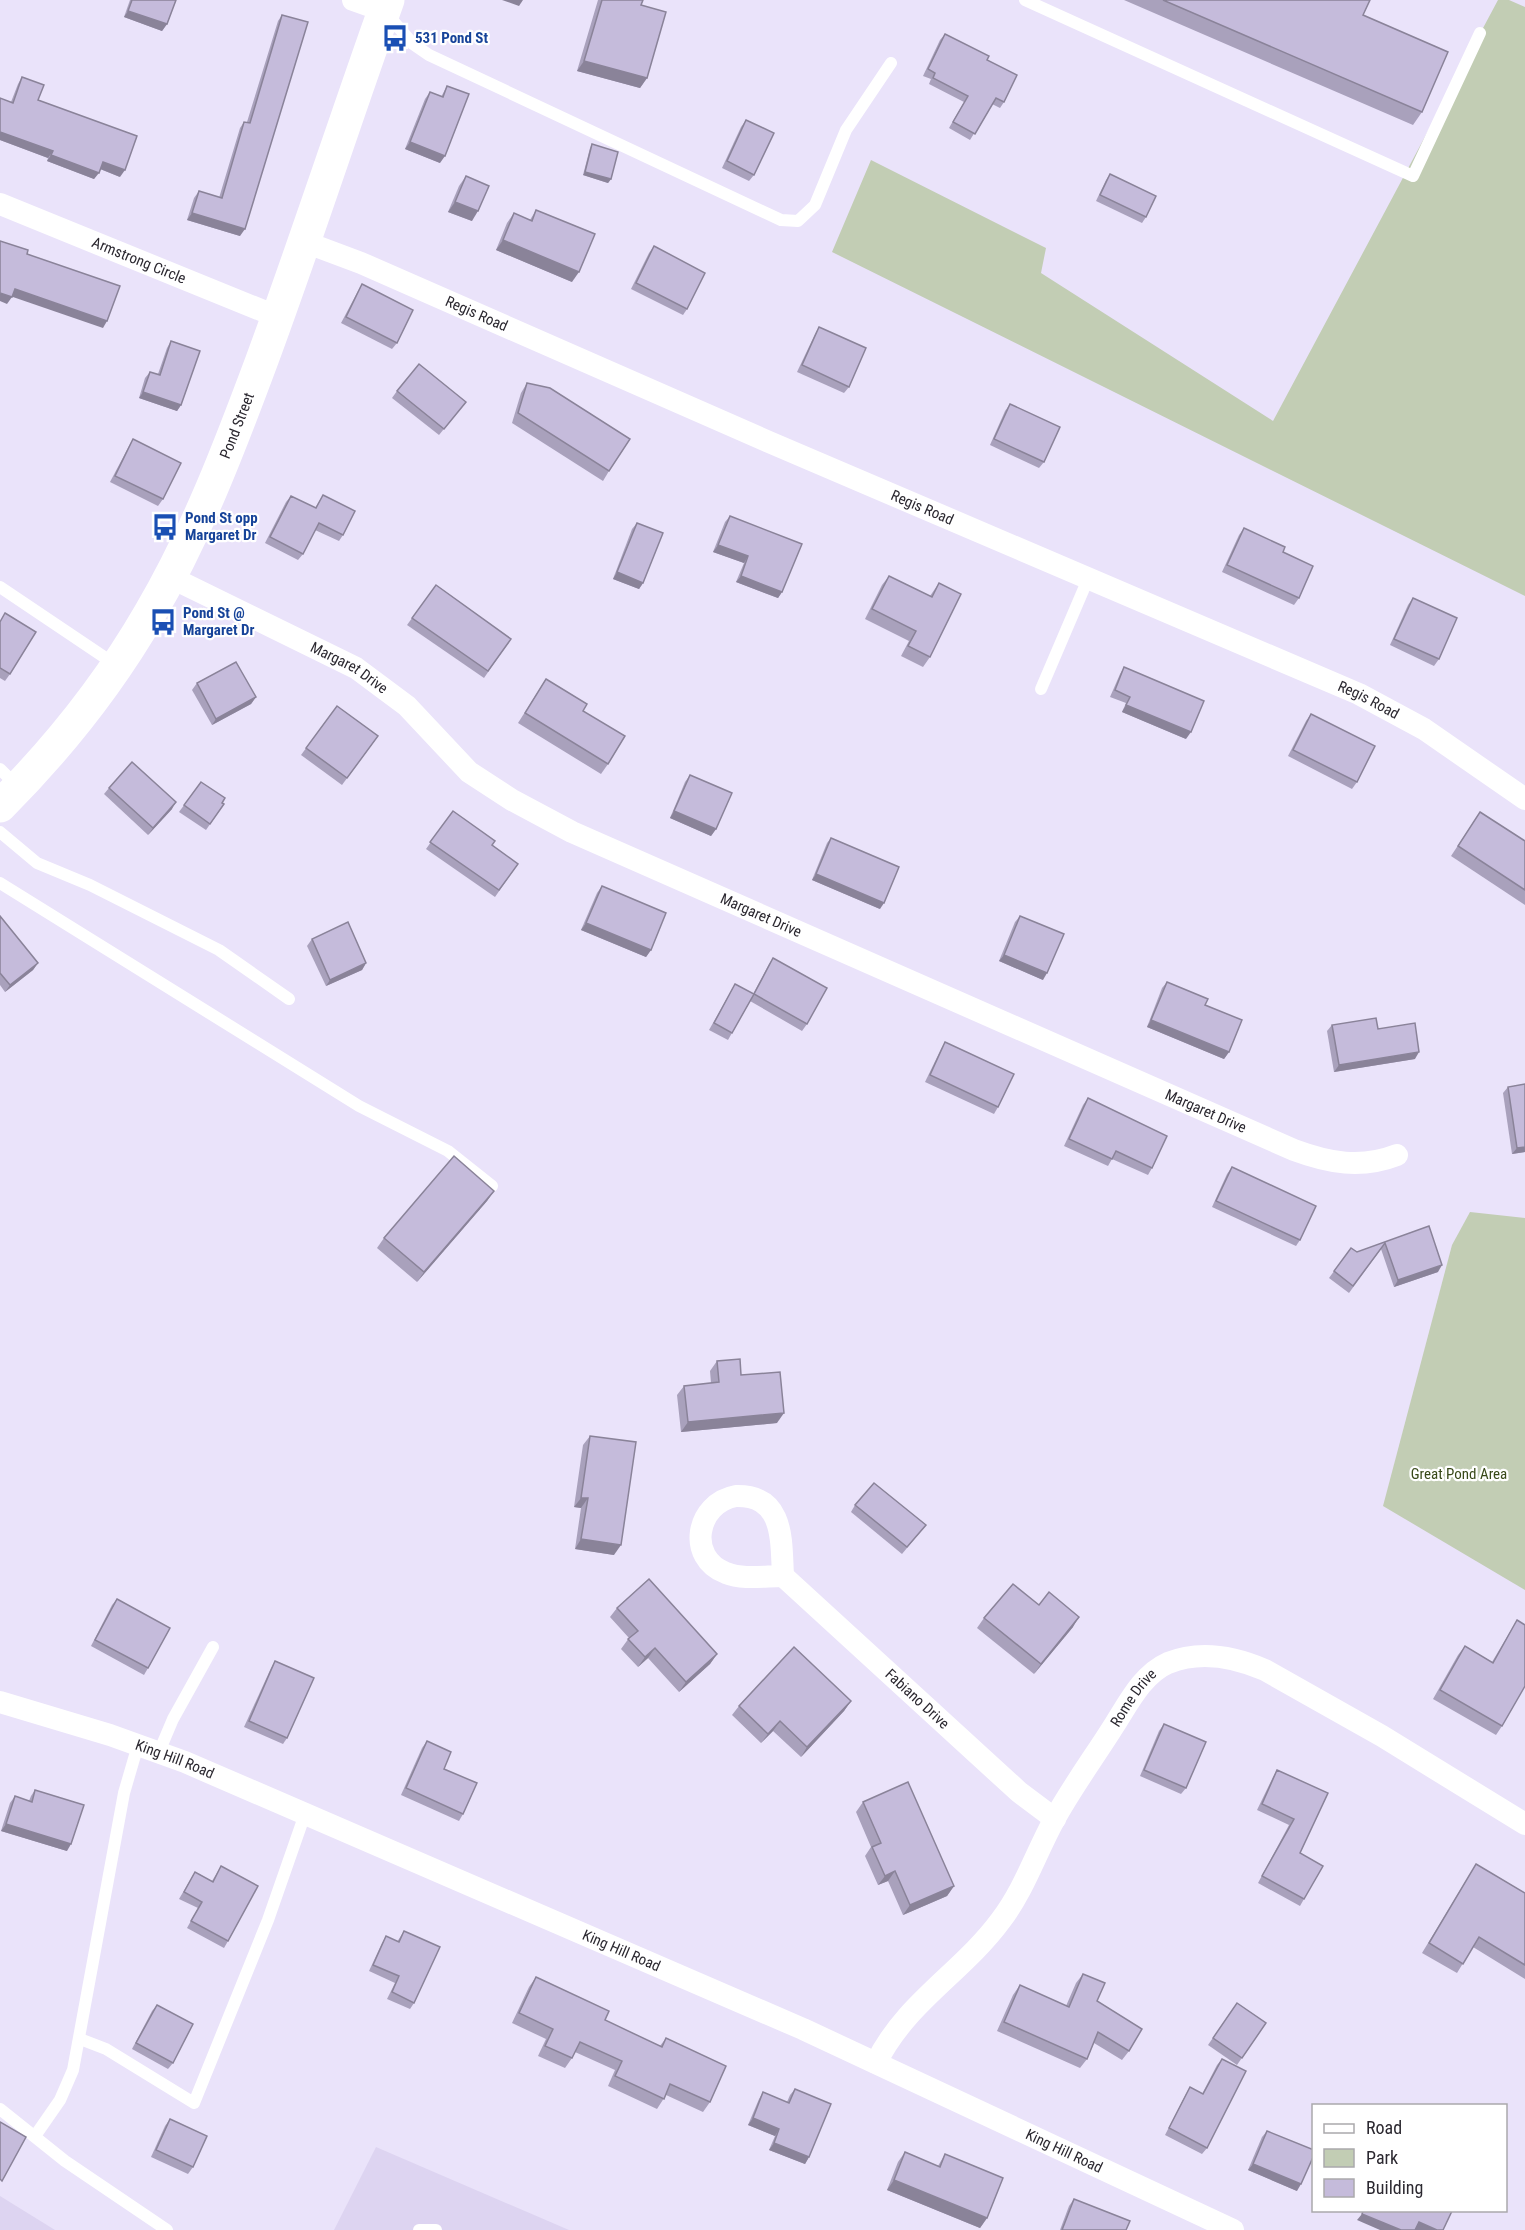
<svg xmlns="http://www.w3.org/2000/svg" width="1525" height="2230" font-family="'Roboto Condensed',sans-serif">
<style>
.built{fill:#ddd4f1}
.green{fill:#c2cdb4}
.lines{fill:none;stroke-linecap:round;stroke-linejoin:round}
.service{stroke:#fff;stroke-width:12}
.minor{stroke:#fff;stroke-width:22}
.secondary{stroke:#fff;stroke-width:33}
.wall{fill:#a9a1bc}
.shaded-wall{fill:#8a8399}
.building{fill:#c5bbdb;stroke:#8a8399;stroke-width:1.5}
.labels{text-anchor:middle;stroke-width:4.5;stroke-linejoin:round;paint-order:stroke}
.transit-label{font-size:15px;font-weight:bold;fill:#164399;stroke:#fff;text-anchor:start}
.street-label{font-size:15px;fill:#2b2830;stroke:#fff}
.park-label{font-size:15px;fill:#384918;stroke:#fff}
</style>
<rect width="100%" height="100%" fill="#eae3fa"/>
<g class="built">
<polygon points="376,2147 569,2230 334,2230"/>
<polygon points="0,2196 55,2230 0,2230"/>
</g>
<g class="green">
<polygon points="1498,0 1509,0 1525,7 1525,596 832,252 871,160 1046,248 1041,273 1273,421"/>
<polygon points="1470,1212 1525,1218 1525,1590 1383,1506 1452,1245"/>
</g>
<g class="lines">
<g class="service">
<polyline points="1025,0 1413,176 1480,33"/>
<polyline points="387,14 413,44 429,55 781,220 798,221 815,205 846,130 891,63"/>
<polyline points="0,587 116,665"/>
<polyline points="1041,689 1088,579"/>
<polyline points="0,769 18,787"/>
<polyline points="0,832 37,863 90,885 219,950 289,999"/>
<polyline points="0,883 359,1106 448,1151 492,1186"/>
<polyline points="159,1752 173,1719 213,1647"/>
<polyline points="80,2039 106,2049 194,2103 268,1920 305,1814"/>
<polyline points="0,2109 65,2161 167,2230"/>
<polyline points="35,2136 60,2100 73,2070 124,1793 138,1745"/>
<polyline points="419,2230 436,2230"/>
</g>
<g class="minor">
<polyline points="353,0 384,11"/>
<path id="s1" d="M0,204L278,317"/>
<path id="s2" d="M305,242L361,263L769,442L1359,694L1424,729L1525,799"/>
<path id="s3" d="M170,577L356,668L407,706L469,772L512,800L572,832L1294,1150C1329,1163 1361,1169 1397,1155"/>
<path d="M736,1496C785,1495 781,1541 783,1576C765,1576 743,1580 726,1573C686,1558 696,1503 736,1496Z"/>
<path id="s4" d="M783,1576L1019,1792L1055,1819"/>
<path id="s5" d="M0,1702L110,1735L185,1762L803,2029L1233,2230"/>
<path id="s6" d="M876,2063C906,2002 962,1973 1001,1920C1024,1890 1036,1853 1054,1820C1072,1787 1095,1756 1115,1724C1129,1702 1143,1674 1168,1663C1200,1650 1235,1657 1265,1670L1382,1736L1525,1824"/>
</g>
<path class="secondary" id="s7" d="M0,806C58,748 109,684 150,613C197,533 230,446 262,360C306,241 345,120 388,0"/>
</g>
<g class="wall">
<polygon points="130,0 176,0 167,24 162,31 124,17"/>
<polygon points="598,0 643,0 641,5 647,78 640,88 577,71"/>
<polygon points="1124,0 1370,0 1363,15 1422,112 1413,125"/>
<polygon points="282,15 240,236 187,220 194,198 199,191 219,198 240,128 244,122 247,122 278,21"/>
<polygon points="945,34 987,60 1004,102 1000,108 992,104 970,140 949,128 964,102 929,84 931,79 923,76 940,40"/>
<polygon points="22,77 38,100 120,177 100,169 94,179 47,161 48,158 0,140 0,98 11,102 18,84"/>
<polygon points="447,86 440,163 405,149 425,99 430,92 441,97"/>
<polygon points="746,120 754,175 749,181 722,168 741,127"/>
<polygon points="592,144 611,179 608,183 583,175 590,148"/>
<polygon points="1110,174 1146,217 1142,223 1096,201 1106,180"/>
<polygon points="466,176 472,221 448,212 459,186"/>
<polygon points="536,210 572,282 496,250 507,223 514,213 530,220"/>
<polygon points="654,246 687,309 683,315 631,289 649,253"/>
<polygon points="362,284 397,343 392,349 341,323 358,291"/>
<polygon points="819,327 849,387 844,393 797,372 815,334"/>
<polygon points="171,341 181,405 177,411 139,398 145,378 150,372 158,374 167,348"/>
<polygon points="527,383 609,471 603,481 512,423 521,393"/>
<polygon points="397,391 466,402 439,435 392,398"/>
<polygon points="1010,404 1044,462 1039,468 990,445 1005,411"/>
<polygon points="133,439 163,499 158,506 110,482 129,446"/>
<polygon points="323,495 343,535 339,541 315,530 303,554 298,560 265,543 286,502 291,496 315,508"/>
<polygon points="730,516 782,592 778,598 736,582 744,563 713,552 725,522"/>
<polygon points="637,523 643,583 639,589 613,579 632,529"/>
<polygon points="1244,528 1283,552 1299,598 1294,605 1222,572 1239,535"/>
<polygon points="889,576 930,596 939,583 930,657 923,667 901,656 909,641 865,619 882,585"/>
<polygon points="436,585 511,639 484,678 407,625"/>
<polygon points="1413,598 1439,659 1434,666 1390,645 1408,605"/>
<polygon points="0,621 10,674 5,681 0,678"/>
<polygon points="1124,667 1186,739 1122,712 1126,703 1110,697 1120,674"/>
<polygon points="546,679 583,711 608,764 601,774 518,723"/>
<polygon points="197,683 256,697 251,704 212,725 192,690"/>
<polygon points="337,706 378,736 342,785 301,755"/>
<polygon points="1311,714 1357,782 1352,789 1288,756 1306,721"/>
<polygon points="690,775 716,829 711,836 670,818 685,782"/>
<polygon points="201,782 224,804 206,830 179,812"/>
<polygon points="109,788 172,809 148,835 104,794"/>
<polygon points="453,811 492,845 518,864 495,897 426,849"/>
<polygon points="1480,812 1525,841 1525,905 1451,856"/>
<polygon points="831,838 880,909 812,880 827,843"/>
<polygon points="602,886 651,950 646,957 581,930 597,893"/>
<polygon points="0,916 38,963 33,970 5,992 0,985"/>
<polygon points="1020,916 1043,980 999,961 1015,922"/>
<polygon points="312,939 366,963 362,970 326,986 307,946"/>
<polygon points="773,958 807,1024 802,1031 750,1001 728,1040 709,1030 735,984 753,994 769,964"/>
<polygon points="1167,982 1205,1005 1229,1052 1224,1059 1147,1027 1162,988"/>
<polygon points="1332,1025 1378,1029 1415,1059 1334,1072 1327,1031"/>
<polygon points="945,1042 998,1107 994,1114 925,1082 941,1049"/>
<polygon points="1525,1084 1525,1152 1512,1154 1503,1093 1508,1087"/>
<polygon points="1088,1098 1152,1168 1148,1175 1112,1159 1108,1166 1064,1146 1083,1105"/>
<polygon points="1232,1167 1300,1240 1296,1246 1212,1207 1227,1174"/>
<polygon points="494,1191 487,1201 417,1282 377,1248 384,1238"/>
<polygon points="1429,1226 1438,1272 1394,1287 1381,1249 1349,1293 1329,1278 1351,1248 1357,1252"/>
<polygon points="717,1361 741,1375 777,1423 681,1432 677,1395 684,1386 711,1383 710,1371"/>
<polygon points="590,1436 614,1555 575,1549 581,1508 574,1507 583,1445"/>
<polygon points="855,1505 926,1525 902,1554 851,1512"/>
<polygon points="117,1599 148,1668 144,1675 91,1646 112,1605"/>
<polygon points="1039,1605 1073,1627 1034,1674 977,1628 984,1618"/>
<polygon points="617,1608 717,1654 710,1664 679,1692 648,1658 638,1667 621,1649 629,1638 610,1617"/>
<polygon points="1517,1620 1502,1726 1496,1735 1433,1699 1458,1655 1465,1646 1492,1662"/>
<polygon points="275,1661 287,1738 283,1744 244,1727 271,1668"/>
<polygon points="851,1701 844,1711 801,1757 773,1731 761,1743 732,1715 739,1706"/>
<polygon points="1164,1724 1186,1788 1181,1794 1140,1776 1159,1731"/>
<polygon points="427,1741 444,1769 463,1814 459,1821 401,1795 422,1748"/>
<polygon points="1277,1770 1328,1793 1300,1853 1304,1899 1300,1906 1258,1883 1289,1825 1257,1810 1273,1777"/>
<polygon points="35,1790 67,1851 1,1831 10,1803 15,1796 29,1801 31,1796"/>
<polygon points="863,1802 954,1886 947,1896 903,1915 888,1881 878,1885 865,1856 871,1847 856,1812"/>
<polygon points="1476,1864 1525,1893 1525,1979 1473,1947 1457,1973 1422,1953 1470,1874"/>
<polygon points="221,1866 228,1941 224,1948 187,1928 198,1908 179,1899 195,1872 212,1881"/>
<polygon points="404,1931 414,2003 410,2009 387,1999 395,1983 369,1971 382,1943 386,1936 397,1942"/>
<polygon points="1083,1974 1097,2001 1129,2051 1122,2060 1094,2043 1087,2059 1080,2068 997,2031 1013,1995 1020,1985 1066,2006 1076,1983"/>
<polygon points="536,1977 605,2020 660,2046 666,2038 710,2102 703,2112 666,2095 657,2109 608,2086 615,2070 575,2052 572,2058 565,2068 538,2056 546,2039 512,2023 529,1987"/>
<polygon points="1237,2003 1266,2023 1237,2065 1208,2045"/>
<polygon points="157,2005 173,2063 168,2069 132,2049 152,2011"/>
<polygon points="1222,2059 1207,2148 1202,2154 1165,2135 1186,2094 1190,2087 1202,2094 1217,2065"/>
<polygon points="795,2089 809,2157 805,2164 769,2150 775,2136 748,2125 759,2099 763,2092 787,2102 790,2095"/>
<polygon points="170,2119 193,2167 188,2174 151,2157 165,2126"/>
<polygon points="1267,2131 1297,2191 1248,2170 1262,2137"/>
<polygon points="905,2152 938,2166 945,2154 987,2218 980,2228 887,2190 898,2162"/>
<polygon points="1074,2199 1126,2230 1060,2230 1069,2206"/>
</g>
<g class="shaded-wall">
<polygon points="502,0 523,0 519,6"/>
<polygon points="128,11 167,24 162,31 124,17"/>
<polygon points="584,61 647,78 640,88 577,71"/>
<polygon points="0,132 53,151 48,158 0,140"/>
<polygon points="410,142 445,156 440,163 405,149"/>
<polygon points="51,155 99,173 94,179 47,161"/>
<polygon points="103,162 125,170 120,177 98,168"/>
<polygon points="585,172 611,179 608,183 583,175"/>
<polygon points="455,202 478,211 472,221 448,212"/>
<polygon points="192,213 245,229 240,236 187,220"/>
<polygon points="503,240 579,272 572,282 496,250"/>
<polygon points="15,289 107,321 103,328 10,296"/>
<polygon points="0,293 12,297 7,304 0,301"/>
<polygon points="143,392 181,405 177,411 139,398"/>
<polygon points="718,545 748,556 744,563 713,552"/>
<polygon points="617,572 643,583 639,589 613,579"/>
<polygon points="741,576 782,592 778,598 736,582"/>
<polygon points="256,697 251,704 212,725 216,719"/>
<polygon points="1126,705 1191,732 1186,739 1122,712"/>
<polygon points="176,802 172,809 148,835 153,828"/>
<polygon points="674,811 716,829 711,836 670,818"/>
<polygon points="816,874 884,903 880,909 812,880"/>
<polygon points="586,923 651,950 646,957 581,930"/>
<polygon points="1004,955 1047,973 1043,980 999,961"/>
<polygon points="38,963 33,970 5,992 10,985"/>
<polygon points="366,963 362,970 326,986 330,980"/>
<polygon points="1151,1020 1229,1052 1224,1059 1147,1027"/>
<polygon points="1419,1052 1415,1059 1334,1072 1339,1065"/>
<polygon points="1525,1147 1525,1152 1512,1154 1517,1148"/>
<polygon points="494,1191 487,1201 417,1282 424,1272"/>
<polygon points="1442,1265 1438,1272 1394,1287 1398,1280"/>
<polygon points="784,1413 777,1423 681,1432 688,1422"/>
<polygon points="581,1498 588,1498 581,1508 574,1507"/>
<polygon points="581,1539 621,1545 614,1555 575,1549"/>
<polygon points="1079,1617 1073,1627 1034,1674 1041,1664"/>
<polygon points="655,1648 648,1658 638,1667 645,1657"/>
<polygon points="717,1654 710,1664 679,1692 686,1682"/>
<polygon points="851,1701 844,1711 801,1757 807,1747"/>
<polygon points="780,1721 773,1731 761,1743 768,1734"/>
<polygon points="6,1824 71,1844 67,1851 1,1831"/>
<polygon points="895,1871 888,1881 878,1885 885,1876"/>
<polygon points="954,1886 947,1896 903,1915 910,1905"/>
<polygon points="753,2118 779,2129 775,2136 748,2125"/>
<polygon points="774,2143 809,2157 805,2164 769,2150"/>
<polygon points="1253,2164 1301,2184 1297,2191 1248,2170"/>
<polygon points="894,2180 987,2218 980,2228 887,2190"/>
<polygon points="1362,2214 1401,2230 1380,2230 1357,2220"/>
<polygon points="1419,2222 1437,2230 1416,2230 1414,2229"/>
</g>
<g class="building">
<polygon points="132,0 176,0 167,24 128,11"/>
<polygon points="602,0 643,0 641,5 666,12 647,78 584,61"/>
<polygon points="1163,0 1370,0 1363,15 1448,52 1422,112"/>
<polygon points="282,15 308,22 245,229 192,213 199,191 222,198 244,122 250,123"/>
<polygon points="945,34 989,56 987,60 1017,75 1004,102 996,98 975,134 953,122 968,96 933,78 935,73 928,69"/>
<polygon points="22,77 44,85 38,100 137,136 125,170 103,162 99,173 51,155 53,151 0,132 0,98 13,103"/>
<polygon points="447,86 469,94 445,156 410,142 430,92 443,97"/>
<polygon points="746,120 774,133 754,175 727,161"/>
<polygon points="592,144 618,152 611,179 585,172"/>
<polygon points="1110,174 1156,196 1146,217 1100,195"/>
<polygon points="466,176 489,186 478,211 455,202"/>
<polygon points="536,210 595,234 579,272 503,240 514,213 532,221"/>
<polygon points="0,241 28,250 27,254 120,286 107,321 15,289 12,297 0,293"/>
<polygon points="654,246 705,273 687,309 636,283"/>
<polygon points="362,284 413,310 397,343 346,317"/>
<polygon points="819,327 866,348 849,387 802,365"/>
<polygon points="171,341 200,351 181,405 143,392 150,372 160,375"/>
<polygon points="419,364 466,402 444,429 397,391"/>
<polygon points="527,383 550,388 630,439 609,471 518,413"/>
<polygon points="1010,404 1060,427 1044,462 994,439"/>
<polygon points="133,439 181,463 163,499 115,476"/>
<polygon points="323,495 355,511 343,535 319,523 303,554 270,537 291,496 316,508"/>
<polygon points="730,516 802,544 782,592 741,576 748,556 718,545"/>
<polygon points="637,523 663,533 643,583 617,572"/>
<polygon points="1244,528 1285,547 1283,552 1313,566 1299,598 1227,565"/>
<polygon points="889,576 932,597 939,583 961,594 930,657 908,646 916,631 872,609"/>
<polygon points="436,585 511,639 488,671 412,618"/>
<polygon points="1413,598 1457,618 1439,659 1394,639"/>
<polygon points="5,613 36,632 10,674 0,668 0,622"/>
<polygon points="236,662 256,697 216,719 197,683"/>
<polygon points="1124,667 1204,701 1191,732 1126,705 1130,697 1115,690"/>
<polygon points="546,679 587,704 583,711 625,736 608,764 525,713"/>
<polygon points="337,706 378,736 347,778 306,748"/>
<polygon points="1311,714 1375,746 1357,782 1293,750"/>
<polygon points="132,762 176,802 153,828 109,788"/>
<polygon points="690,775 732,793 716,829 674,811"/>
<polygon points="201,782 225,798 222,803 224,804 210,824 184,805"/>
<polygon points="453,811 495,841 492,845 518,864 499,890 430,842"/>
<polygon points="1480,812 1525,841 1525,890 1458,846"/>
<polygon points="831,838 899,867 884,903 816,874"/>
<polygon points="602,886 666,913 651,950 586,923"/>
<polygon points="0,916 38,963 10,985 0,973"/>
<polygon points="1020,916 1064,934 1047,973 1004,955"/>
<polygon points="348,922 366,963 330,980 312,939"/>
<polygon points="773,958 827,988 807,1024 754,994"/>
<polygon points="1167,982 1208,999 1205,1005 1242,1020 1229,1052 1151,1020"/>
<polygon points="735,984 754,994 732,1033 714,1023"/>
<polygon points="1376,1018 1378,1029 1415,1023 1419,1052 1339,1065 1332,1025"/>
<polygon points="945,1042 1014,1074 998,1107 930,1075"/>
<polygon points="1525,1084 1525,1147 1517,1148 1508,1087"/>
<polygon points="1088,1098 1167,1136 1152,1168 1116,1151 1112,1159 1069,1139"/>
<polygon points="454,1156 494,1191 424,1272 384,1238"/>
<polygon points="1232,1167 1316,1206 1300,1240 1216,1201"/>
<polygon points="1429,1226 1442,1265 1398,1280 1385,1243 1353,1286 1334,1271 1351,1248 1357,1252"/>
<polygon points="740,1359 741,1375 780,1372 784,1413 688,1422 684,1386 719,1382 717,1361"/>
<polygon points="590,1436 636,1442 621,1545 581,1539 588,1498 581,1498"/>
<polygon points="874,1483 926,1525 907,1547 855,1505"/>
<polygon points="649,1579 717,1654 686,1682 655,1648 645,1657 628,1639 638,1631 617,1608"/>
<polygon points="1013,1584 1039,1605 1049,1592 1079,1617 1041,1664 984,1618"/>
<polygon points="117,1599 170,1628 148,1668 95,1640"/>
<polygon points="1517,1620 1525,1625 1525,1686 1502,1726 1440,1690 1465,1646 1493,1663"/>
<polygon points="794,1647 851,1701 807,1747 780,1721 768,1734 739,1706"/>
<polygon points="275,1661 314,1678 287,1738 249,1721"/>
<polygon points="1164,1724 1206,1742 1186,1788 1144,1770"/>
<polygon points="427,1741 451,1752 444,1769 477,1783 463,1814 406,1788"/>
<polygon points="1277,1770 1328,1793 1300,1853 1323,1866 1304,1899 1262,1876 1294,1819 1262,1804"/>
<polygon points="908,1782 954,1886 910,1905 895,1871 885,1876 872,1847 881,1843 863,1802"/>
<polygon points="35,1790 84,1805 71,1844 6,1824 15,1796 32,1802"/>
<polygon points="1476,1864 1525,1893 1525,1965 1479,1937 1463,1964 1429,1943"/>
<polygon points="221,1866 258,1886 228,1941 191,1921 202,1902 184,1892 195,1872 213,1882"/>
<polygon points="404,1931 440,1947 414,2003 392,1992 399,1976 373,1965 386,1936 399,1942"/>
<polygon points="1083,1974 1105,1983 1097,2001 1142,2029 1129,2051 1098,2032 1087,2059 1004,2022 1020,1985 1069,2007"/>
<polygon points="536,1977 609,2011 605,2020 662,2047 666,2038 726,2066 710,2102 670,2084 664,2099 615,2076 622,2061 580,2042 572,2058 545,2046 553,2029 519,2013"/>
<polygon points="1237,2003 1266,2023 1242,2058 1213,2038"/>
<polygon points="157,2005 193,2024 173,2063 136,2043"/>
<polygon points="1222,2059 1246,2071 1207,2148 1169,2128 1190,2087 1203,2094"/>
<polygon points="795,2089 831,2104 809,2157 774,2143 779,2129 753,2118 763,2092 789,2103"/>
<polygon points="170,2119 207,2136 193,2167 156,2150"/>
<polygon points="0,2122 26,2137 2,2181 0,2179"/>
<polygon points="1267,2131 1314,2150 1314,2155 1301,2184 1253,2164"/>
<polygon points="905,2152 940,2167 945,2154 1003,2178 987,2218 894,2180"/>
<polygon points="1074,2199 1130,2221 1126,2230 1062,2230"/>
<polygon points="1363,2211 1452,2211 1443,2230 1437,2230 1419,2222 1415,2230 1401,2230 1362,2214"/>
</g>
<defs>
<symbol id="bus-bare" viewBox="-9 -9 18 18"><path d="M-5-6H5V4H4V6H2V4H-2V6H-4V4H-5ZM-3.5-4V0h7V-4ZM-3.5 1.2v1.5H-2V1.2ZM2 1.2v1.5H3.5V1.2Z" fill="#1a4fb4" stroke="#fff" stroke-width="2.5" paint-order="stroke"/></symbol>
</defs>
<g fill-rule="evenodd">
<use href="#bus-bare" x="376" y="19" width="38" height="38"/>
<use href="#bus-bare" x="146" y="508" width="38" height="38"/>
<use href="#bus-bare" x="144" y="603" width="38" height="38"/>
</g>
<g class="labels">
<g class="transit-label">
<text x="415" y="43">531 Pond St</text>
<text x="185" y="523">Pond St opp<tspan x="185" dy="17">Margaret Dr</tspan></text>
<text x="183" y="618">Pond St @<tspan x="183" dy="17">Margaret Dr</tspan></text>
</g>
<g class="street-label">
<text dy="5" stroke="none"><textPath href="#s1" startOffset="150">Armstrong Circle</textPath></text>
<text dy="5" stroke="none"><textPath href="#s2" startOffset="186">Regis Road</textPath></text>
<text dy="5" stroke="none"><textPath href="#s7" startOffset="452">Pond Street</textPath></text>
<text dy="5" stroke="none"><textPath href="#s2" startOffset="672">Regis Road</textPath></text>
<text dy="5" stroke="none"><textPath href="#s3" startOffset="201">Margaret Drive</textPath></text>
<text dy="5" stroke="none"><textPath href="#s2" startOffset="1158">Regis Road</textPath></text>
<text dy="5" stroke="none"><textPath href="#s3" startOffset="687">Margaret Drive</textPath></text>
<text dy="5" stroke="none"><textPath href="#s3" startOffset="1173">Margaret Drive</textPath></text>
<text dy="5" stroke="none"><textPath href="#s4" startOffset="182">Fabiano Drive</textPath></text>
<text dy="5" stroke="none"><textPath href="#s6" startOffset="450">Rome Drive</textPath></text>
<text dy="5" stroke="none"><textPath href="#s5" startOffset="184">King Hill Road</textPath></text>
<text dy="5" stroke="none"><textPath href="#s5" startOffset="670">King Hill Road</textPath></text>
<text dy="5" stroke="none"><textPath href="#s5" startOffset="1156">King Hill Road</textPath></text>
</g>
<g class="park-label">
<text x="1459" y="1479">Great Pond Area</text>
</g>
</g>
<rect x="1312" y="2104" width="195" height="108" fill="#ffffff" stroke="#aaa9ac" stroke-width="1.5"/>
<rect x="1324" y="2124" width="30" height="9" fill="#ffffff" stroke="#aaa9ac" stroke-width="1.5"/>
<text x="1366" y="2134" font-size="18" fill="#2b2830">Road</text>
<rect x="1324" y="2149" width="30" height="18" fill="#c2cdb4" stroke="#aaa9ac" stroke-width="1.5"/>
<text x="1366" y="2164" font-size="18" fill="#2b2830">Park</text>
<rect x="1324" y="2179" width="30" height="18" fill="#c5bbdb" stroke="#aaa9ac" stroke-width="1.5"/>
<text x="1366" y="2194" font-size="18" fill="#2b2830">Building</text>
</svg>
